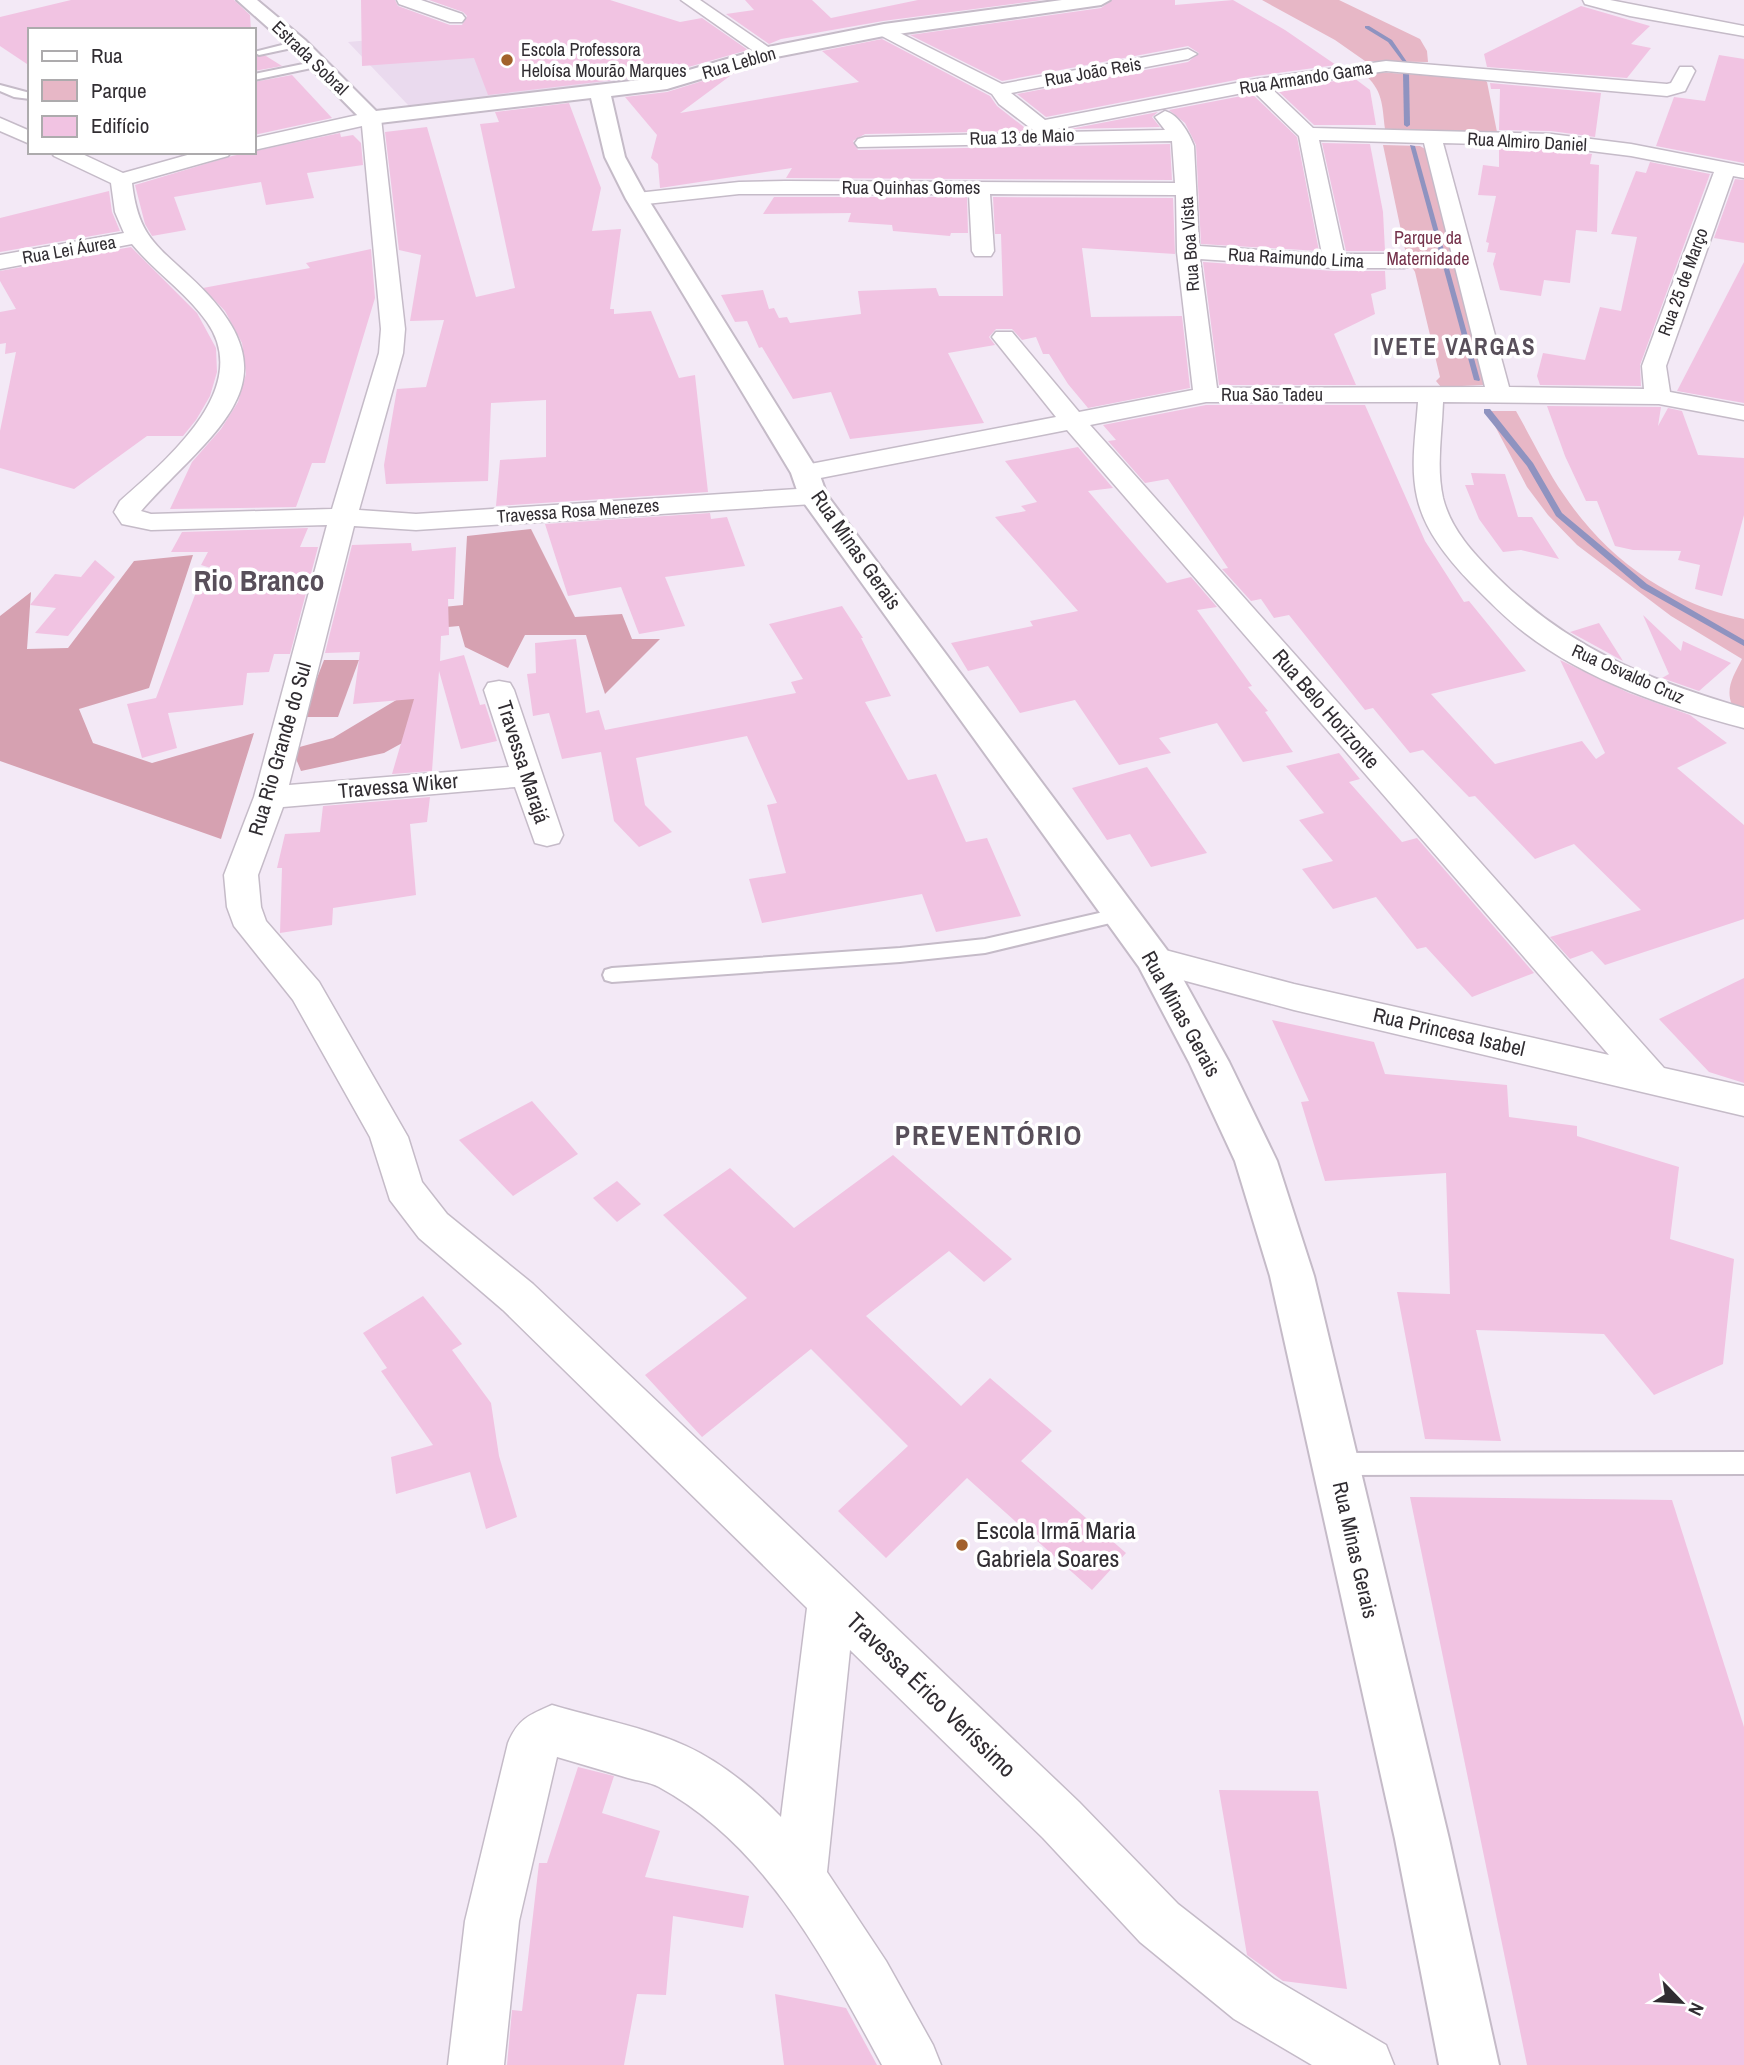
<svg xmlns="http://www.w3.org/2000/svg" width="1744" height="2065" font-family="'Archivo Narrow',sans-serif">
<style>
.built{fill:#eadaee}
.green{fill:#e7b7c6}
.forest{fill:#d6a1b1}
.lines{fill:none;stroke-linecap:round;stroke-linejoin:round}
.stream{fill:#8f93c0;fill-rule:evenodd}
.building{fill:#f1c3e2}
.lane-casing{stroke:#c5bbc8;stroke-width:4}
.street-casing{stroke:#c5bbc8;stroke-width:3}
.secondary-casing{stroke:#c5bbc8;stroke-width:4}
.lane{fill:#fff;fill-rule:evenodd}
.street{fill:#fff;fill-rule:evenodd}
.secondary{fill:#fff;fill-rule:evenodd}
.poi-dot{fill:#a2612b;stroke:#fff;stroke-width:2.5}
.labels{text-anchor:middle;stroke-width:7;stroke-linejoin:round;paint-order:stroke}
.far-poi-label{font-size:18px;fill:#312d32;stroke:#fff;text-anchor:start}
.far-street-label{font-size:18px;fill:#312d32;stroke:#fff}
.far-park-label{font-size:18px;fill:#75334c;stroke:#fff}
.street-label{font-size:21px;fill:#312d32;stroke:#fff}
.far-district-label{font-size:23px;font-weight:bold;letter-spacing:2px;fill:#584f5a;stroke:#fff}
.near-poi-label{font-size:24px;fill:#312d32;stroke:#fff;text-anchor:start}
.near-street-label{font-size:24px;fill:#312d32;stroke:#fff}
.district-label{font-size:28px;font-weight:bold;letter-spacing:2px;fill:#584f5a;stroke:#fff}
.far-town-label{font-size:30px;font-weight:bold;fill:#584f5a;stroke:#fff}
</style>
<rect width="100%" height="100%" fill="#f3e9f6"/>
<polygon class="built" points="615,19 664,78 409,106 348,42"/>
<g class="green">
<polygon points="1262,0 1339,0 1420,39 1427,51 1428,62 1365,61 1335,40"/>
<path d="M1376,72L1483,79L1487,82L1497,132L1485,135L1385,129C1382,104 1383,90 1363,73Z"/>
<polygon points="1383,145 1420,146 1425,149 1487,382 1483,385 1441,387 1436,381 1440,377 1415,272 1407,259"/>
<path d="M1487,411H1516C1532,439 1546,469 1564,495C1606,558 1670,604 1744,619V708L1732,705C1725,688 1734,675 1742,659L1671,616L1577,545L1548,515L1527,487Z"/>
</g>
<g class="forest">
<polygon points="531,529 575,617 622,614 632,639 660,639 605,694 586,635 525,635 508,668 465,647 459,626 415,630 413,610 463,605 467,536"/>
<polygon points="193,555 149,688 79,709 93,743 152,763 254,733 221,839 0,761 0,616 31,592 27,649 68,648 134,561"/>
<polygon points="324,660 359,660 338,717 302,717"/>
<polygon points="412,673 424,731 384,753 301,771 292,749 333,738 398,699"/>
</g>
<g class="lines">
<g class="stream">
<polygon points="1365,26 1369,26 1392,40 1407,62 1403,62 1388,42 1365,28"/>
<polygon points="1406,71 1409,73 1410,125 1407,127 1404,125 1403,73"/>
<polygon points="1410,145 1415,146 1480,380 1479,381 1474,380"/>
<polygon points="1484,409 1490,409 1533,463 1562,513 1647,584 1744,640 1744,646 1641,588 1556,516 1527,466 1484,413"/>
</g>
</g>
<g class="building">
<polygon points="71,0 234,0 250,15 251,30 30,30 30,66 0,46 0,17"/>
<polygon points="361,0 395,0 398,6 450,25 462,25 467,16 463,12 429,0 610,0 680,22 702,18 748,50 664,74 488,95 474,58 362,66"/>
<polygon points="745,0 812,0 831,18 918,0 1042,0 883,21 781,39 769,44 726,14 754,10"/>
<polygon points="1112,0 1175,0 1175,5 1233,0 1285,30 1336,65 1256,76 1046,117 1017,94 1188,62 1199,53 1188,46 1002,81 910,35 1101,8"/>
<polygon points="1581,6 1650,26 1631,44 1651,48 1627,78 1487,67 1484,54"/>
<polygon points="882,39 990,96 997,106 1029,131 865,134 853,141 858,150 1170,144 1172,180 786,178 792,168 660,188 658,164 651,158 657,135 625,97 667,92 738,70 680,113 859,82 822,51"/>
<polygon points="254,55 266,56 282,66 254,71"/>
<polygon points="1719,55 1744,59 1744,163 1656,146 1674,97 1705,101"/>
<polygon points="292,75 332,118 254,135 254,82"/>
<polygon points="1354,78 1370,90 1376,125 1314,125 1277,90"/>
<polygon points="1490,83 1601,93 1595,137 1551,131 1499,130 1500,89 1491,89"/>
<polygon points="1252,94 1297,137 1319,251 1201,244 1196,145 1185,123 1169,110"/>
<polygon points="569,103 601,188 592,231 621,229 610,309 614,309 614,314 651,311 679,378 695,375 708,492 496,506 500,460 546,457 546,400 491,403 488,481 386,484 384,465 397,389 426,387 444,320 410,321 421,255 399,250 385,132 427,127 476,297 515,288 480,124 499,122 495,112"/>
<polygon points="1158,112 1152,117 1160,127 1070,129"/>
<polygon points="340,133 341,137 353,135 361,143 363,165 307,173 314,198 266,205 261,182 174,197 186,230 152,236 145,224 135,185 232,156"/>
<polygon points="1322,143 1370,144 1383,212 1385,251 1346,251"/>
<polygon points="1499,147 1551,149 1592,154 1590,164 1599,165 1597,232 1576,230 1570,283 1544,280 1541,296 1500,290 1493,264 1496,253 1487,252 1489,243 1486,242 1496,196 1478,195 1483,165 1499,167"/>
<polygon points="1650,162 1710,174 1640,365 1641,386 1540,385 1537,376 1543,353 1585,360 1600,307 1621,311 1637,237 1611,234 1636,171 1646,173"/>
<polygon points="1735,179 1744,180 1744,243 1714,238"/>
<polygon points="109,191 112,212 120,231 0,252 0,218"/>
<polygon points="774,197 967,197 968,233 951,233 950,236 893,231 892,225 848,222 851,213 763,214"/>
<polygon points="993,197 1173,198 1175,254 1082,248 1091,317 1182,316 1190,388 1088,408 1068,384 1049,354 1043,354 1036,337 1022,340 1012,329 996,329 989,337 995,345 948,353 984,423 850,439 831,392 793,399 762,347 759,348 747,321 735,322 721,295 763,290 769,309 774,308 779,318 787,317 790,323 861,314 858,291 936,288 939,296 1003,296 1001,234 995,234"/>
<polygon points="131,247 197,313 216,348 217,372 210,396 196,420 183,436 147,436 74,489 0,468 0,431 16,352 5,354 6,343 0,344 0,312 16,309 0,281 0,271"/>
<polygon points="371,249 375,298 325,463 312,463 296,507 170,509 192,462 221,429 238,402 246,374 242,343 225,311 203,288 310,268 306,263"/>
<polygon points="1203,262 1334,271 1385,271 1386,289 1371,294 1375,314 1334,334 1356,385 1219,385"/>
<polygon points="1744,262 1744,403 1677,391"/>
<polygon points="1206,405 1365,405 1425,541 1464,602 1469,601 1526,671 1431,694 1495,764 1582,741 1596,759 1605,753 1560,660 1629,693 1690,715 1727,743 1677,768 1744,825 1744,919 1605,965 1592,951 1570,959 1550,937 1641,910 1574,844 1535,859 1475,796 1469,797 1423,750 1410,753 1373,708 1365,710 1289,615 1274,618 1261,599 1251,601 1222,569 1228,568 1168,479 1145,483 1108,441 1116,440 1103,425"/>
<polygon points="1547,406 1659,407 1661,407 1658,426 1668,408 1682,411 1698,455 1744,458 1744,515 1722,596 1695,589 1700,565 1678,560 1681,551 1633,550 1615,546 1597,501 1586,501 1565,456"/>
<polygon points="1078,447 1113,488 1088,491 1167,583 1191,577 1217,607 1197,610 1252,686 1248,687 1268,711 1265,712 1293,752 1243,762 1217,723 1159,738 1171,753 1119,765 1075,700 1020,713 988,666 968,671 951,643 1033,626 1030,621 1078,611 995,517 1026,511 1021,506 1037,502 1005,461"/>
<polygon points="1471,473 1505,474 1518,517 1532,517 1559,559 1521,550 1503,552 1479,519 1465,485 1474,485"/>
<polygon points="710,513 711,519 727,517 745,566 665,577 685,626 639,634 621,587 568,596 545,524"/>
<polygon points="308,528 300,547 318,547 290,654 274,654 269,672 247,673 243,705 168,713 177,748 142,758 127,704 156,698 198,587 231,590 234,575 201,565 208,552 171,552 182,532"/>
<polygon points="411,543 412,551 456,547 454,599 448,599 449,635 441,636 440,661 464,655 480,705 485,704 497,741 461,749 439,671 432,771 392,774 414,699 353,704 360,652 325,653 352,545"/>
<polygon points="95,560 115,577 68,636 35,633 56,608 30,605 55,574 81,577"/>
<polygon points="842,606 863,638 861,638 891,696 865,702 908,780 936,774 966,842 987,838 1021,916 936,932 922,894 762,923 749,879 786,873 767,805 777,803 747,736 636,758 645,805 672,832 639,847 614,821 601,752 562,759 549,713 533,716 527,674 536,673 535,643 576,639 586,713 599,710 605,730 796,693 791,682 803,679 769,624"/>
<polygon points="1643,615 1681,651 1683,641 1731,663 1699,691 1662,678 1669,674"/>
<polygon points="1599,623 1623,661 1570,632"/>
<polygon points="1339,753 1360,779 1349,782 1402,842 1417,838 1534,973 1472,997 1426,947 1417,949 1376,897 1333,909 1302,869 1333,861 1299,820 1324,813 1286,766"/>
<polygon points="1147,767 1207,853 1151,867 1130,834 1107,840 1072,788"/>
<polygon points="430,797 427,822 410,824 416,895 333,908 332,925 280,933 282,868 277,868 285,834 320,832 323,806"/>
<polygon points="1744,978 1744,1083 1709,1072 1659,1019"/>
<polygon points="1272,1020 1374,1042 1385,1074 1507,1085 1509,1117 1577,1126 1577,1136 1679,1167 1670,1239 1734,1259 1723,1364 1654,1395 1604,1334 1476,1330 1501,1441 1425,1439 1397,1292 1450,1294 1446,1173 1325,1181 1301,1102 1309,1101"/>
<polygon points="532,1101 578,1154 513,1196 459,1140"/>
<polygon points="893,1155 1012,1259 984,1282 949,1251 866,1316 961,1406 990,1378 1052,1431 1021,1461 1126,1553 1092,1590 967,1478 886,1558 838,1511 908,1446 811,1349 702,1437 645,1375 747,1298 663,1215 730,1168 794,1228"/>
<polygon points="617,1181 641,1204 617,1222 593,1198"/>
<polygon points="423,1296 462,1344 452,1350 491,1403 499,1456 517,1517 486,1529 470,1472 396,1494 391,1457 433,1445 381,1371 387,1368 363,1333"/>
<polygon points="1410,1497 1672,1500 1744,1727 1744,2065 1527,2065"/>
<polygon points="578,1767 614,1776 602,1813 660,1831 645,1877 749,1896 743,1928 673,1916 666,1995 637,1994 624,2065 507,2065 512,2010 522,2011 539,1863 547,1863"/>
<polygon points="1219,1790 1318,1791 1347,1989 1283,1981 1247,1955"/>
<polygon points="775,1994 846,2008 877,2065 784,2065"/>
</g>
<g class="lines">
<defs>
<g id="lane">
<polygon points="298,41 303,44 301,46 259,55 254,52"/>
<polygon points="318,61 323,64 321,66 254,80 254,74"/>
<polygon points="0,85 30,93 30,99 14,97 0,91"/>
<polygon points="1121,908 1127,909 1130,914 1127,919 985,953 900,962 612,982 605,980 603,975 605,970 612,968 900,948 985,939"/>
<polygon points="1744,1452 1744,1474 1336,1475 1328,1472 1324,1464 1328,1456 1336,1453"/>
</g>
<g id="street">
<polygon points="397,0 421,0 462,14 465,18 462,22 450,22 399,4"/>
<polygon points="681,0 700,0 777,53 774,57 762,57"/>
<polygon points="1583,0 1610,0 1744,26 1744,36 1630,16 1585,4"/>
<path d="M884,25L1002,84L1188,49L1197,54L1188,59L1011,93L1045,120L1257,79L1386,61L1667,84L1671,83L1680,67H1692L1695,71L1685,91L1667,96L1386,71L1271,88L1313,128L1551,134L1631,144L1744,166V178L1733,176L1666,366L1670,392L1744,406V420L1659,404L1443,402C1442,433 1436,467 1443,498C1451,530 1474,554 1497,577C1570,649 1646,679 1744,708V728C1669,708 1587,681 1525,633C1505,618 1488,600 1470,582C1448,559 1424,530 1417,497C1410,466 1416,433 1418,402H1206L1090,425L1664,1068L1744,1086V1116L1294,1010L1141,969L1136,960L1141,951L1154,947L1294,984L1609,1055L1067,430L805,481L796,479L792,473L796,467L805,465L1056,417L992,337L996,332H1012L1079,412L1193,390L1177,252L1176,195L990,194L994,251L991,256H975L972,251L969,194H739L637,205L630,203L627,199L630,195L637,193L739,182L785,181L1175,183L1172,141L858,147L855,143L858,139L865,137L1037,133L999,104L992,94L878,34L875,30ZM1253,91L1299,136L1322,254L1199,246L1194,146C1189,133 1179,115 1165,111L1155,117L1165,130L1061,132L1057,129ZM1319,140L1424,143L1485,387L1217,388L1200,259L1334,268H1404L1412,266L1415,261L1412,256L1404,254H1344ZM1443,143L1551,146L1631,156L1714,172L1642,366L1644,389L1509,387Z"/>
<path d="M371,112L381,118L405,329L403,353L359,510L416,514L813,488L822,490L826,496L822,502L813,504L416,530L354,526L289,785L509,767L484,690L488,683L499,681L510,683L514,690L563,835L559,843L547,846L535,843L515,787L283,807L258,875L261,907L266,921L319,982L408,1137L422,1182L447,1214L533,1284L849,1583L1079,1802L1178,1904L1274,1979L1386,2045L1394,2065H1312L1234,2019L1140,1942L1043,1838L850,1650L827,1872L886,1961L933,2045L941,2065H882C826,1962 766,1845 659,1787C650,1782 638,1781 628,1778C605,1771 581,1764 557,1757L519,1921L504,2065H448L465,1921L508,1743C518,1719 529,1715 552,1705C596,1718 644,1727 686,1746C721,1762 755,1790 781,1817L807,1608L503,1310L419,1238L390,1200L370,1137L293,1000L234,926L227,907L224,875L254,797L327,525L151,530L122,524L114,512L120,501C165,461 254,389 207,322C186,292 155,272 132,244L0,269V255L124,233L115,212L111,183L54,156L51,152H78L123,173L198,152H231L228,156L132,183C138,233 153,243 188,275C304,380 216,427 141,511L151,514L332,509L379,353L381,329L362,126L254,150V138Z"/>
<polygon points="0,118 30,131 30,144 0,131"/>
</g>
<polygon id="secondary" points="237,0 257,0 305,40 376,111 665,77 768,47 884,24 1062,0 1110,0 1101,5 884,36 771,58 667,89 611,96 625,157 648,199 819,473 827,495 1167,950 1229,1062 1277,1161 1314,1276 1449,1839 1499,2065 1439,2065 1395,1839 1270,1276 1235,1161 1189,1062 1139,967 799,496 791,473 626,199 605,157 591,98 371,124 364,122 291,48"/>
</defs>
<use href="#lane" class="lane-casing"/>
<use href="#street" class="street-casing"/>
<use href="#secondary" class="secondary-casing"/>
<use href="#lane" class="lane"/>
<use href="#street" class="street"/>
<use href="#secondary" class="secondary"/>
</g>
<g class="poi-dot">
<circle cx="507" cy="60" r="7"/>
<circle cx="962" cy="1545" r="7"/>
</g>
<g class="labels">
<g class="far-poi-label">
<text x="521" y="56">Escola Professora<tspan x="521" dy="21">Heloísa Mourão Marques</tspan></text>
</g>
<g class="far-street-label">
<text transform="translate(310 58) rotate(44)" y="6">Estrada Sobral</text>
<text transform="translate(739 63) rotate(-16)" y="6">Rua Leblon</text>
<text transform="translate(1093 72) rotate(-10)" y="6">Rua João Reis</text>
<text transform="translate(1306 78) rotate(-9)" y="6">Rua Armando Gama</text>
<text transform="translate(1022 137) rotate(-2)" y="6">Rua 13 de Maio</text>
<text transform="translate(1527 142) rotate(3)" y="6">Rua Almiro Daniel</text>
<text x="911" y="194">Rua Quinhas Gomes</text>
<text transform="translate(1190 244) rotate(-94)" y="6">Rua Boa Vista</text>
<text transform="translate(69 250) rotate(-10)" y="6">Rua Lei Áurea</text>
<text transform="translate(1296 258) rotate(3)" y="6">Rua Raimundo Lima</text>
<text transform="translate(1683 282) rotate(-70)" y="6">Rua 25 de Março</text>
<text x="1272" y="401">Rua São Tadeu</text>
<text transform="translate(578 511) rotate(-4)" y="6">Travessa Rosa Menezes</text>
<text transform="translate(1628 674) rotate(24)" y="6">Rua Osvaldo Cruz</text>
</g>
<g class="far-park-label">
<text x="1428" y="244">Parque da<tspan x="1428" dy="21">Maternidade</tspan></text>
</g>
<g class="street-label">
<text transform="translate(856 550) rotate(55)" y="7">Rua Minas Gerais</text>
<text transform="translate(1326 709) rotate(49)" y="7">Rua Belo Horizonte</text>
<text transform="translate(280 749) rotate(-74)" y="7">Rua Rio Grande do Sul</text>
<text transform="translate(523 762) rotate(72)" y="7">Travessa Marajá</text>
<text transform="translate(398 786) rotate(-5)" y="7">Travessa Wiker</text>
<text transform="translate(1181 1014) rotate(61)" y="7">Rua Minas Gerais</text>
<text transform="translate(1449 1032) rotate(13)" y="7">Rua Princesa Isabel</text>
<text transform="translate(1355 1550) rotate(77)" y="7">Rua Minas Gerais</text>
</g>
<g class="far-district-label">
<text x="1455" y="355">IVETE VARGAS</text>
</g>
<g class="near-poi-label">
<text x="976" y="1539">Escola Irmã Maria<tspan x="976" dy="28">Gabriela Soares</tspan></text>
</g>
<g class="near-street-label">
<text transform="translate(931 1695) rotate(44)" y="8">Travessa Érico Veríssimo</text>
</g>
<g class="district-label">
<text x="989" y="1145">PREVENTÓRIO</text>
</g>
<g class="far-town-label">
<text x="259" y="591">Rio Branco</text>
</g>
</g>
<rect x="28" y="28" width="228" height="126" fill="#ffffff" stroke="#adabad" stroke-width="2"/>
<rect x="42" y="51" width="35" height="10" fill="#ffffff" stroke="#adabad" stroke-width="2"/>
<text x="91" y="63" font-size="21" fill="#312d32">Rua</text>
<rect x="42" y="80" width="35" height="21" fill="#e7b7c6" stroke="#adabad" stroke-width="2"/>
<text x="91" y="98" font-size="21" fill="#312d32">Parque</text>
<rect x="42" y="116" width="35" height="21" fill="#f1c3e2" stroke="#adabad" stroke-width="2"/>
<text x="91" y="133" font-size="21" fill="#312d32">Edifício</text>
<g transform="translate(1681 2002) rotate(115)" stroke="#ffffff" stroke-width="5" paint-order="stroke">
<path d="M0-5L12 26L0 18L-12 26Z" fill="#312d32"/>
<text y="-10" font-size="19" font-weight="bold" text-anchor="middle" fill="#312d32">N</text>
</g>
</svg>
